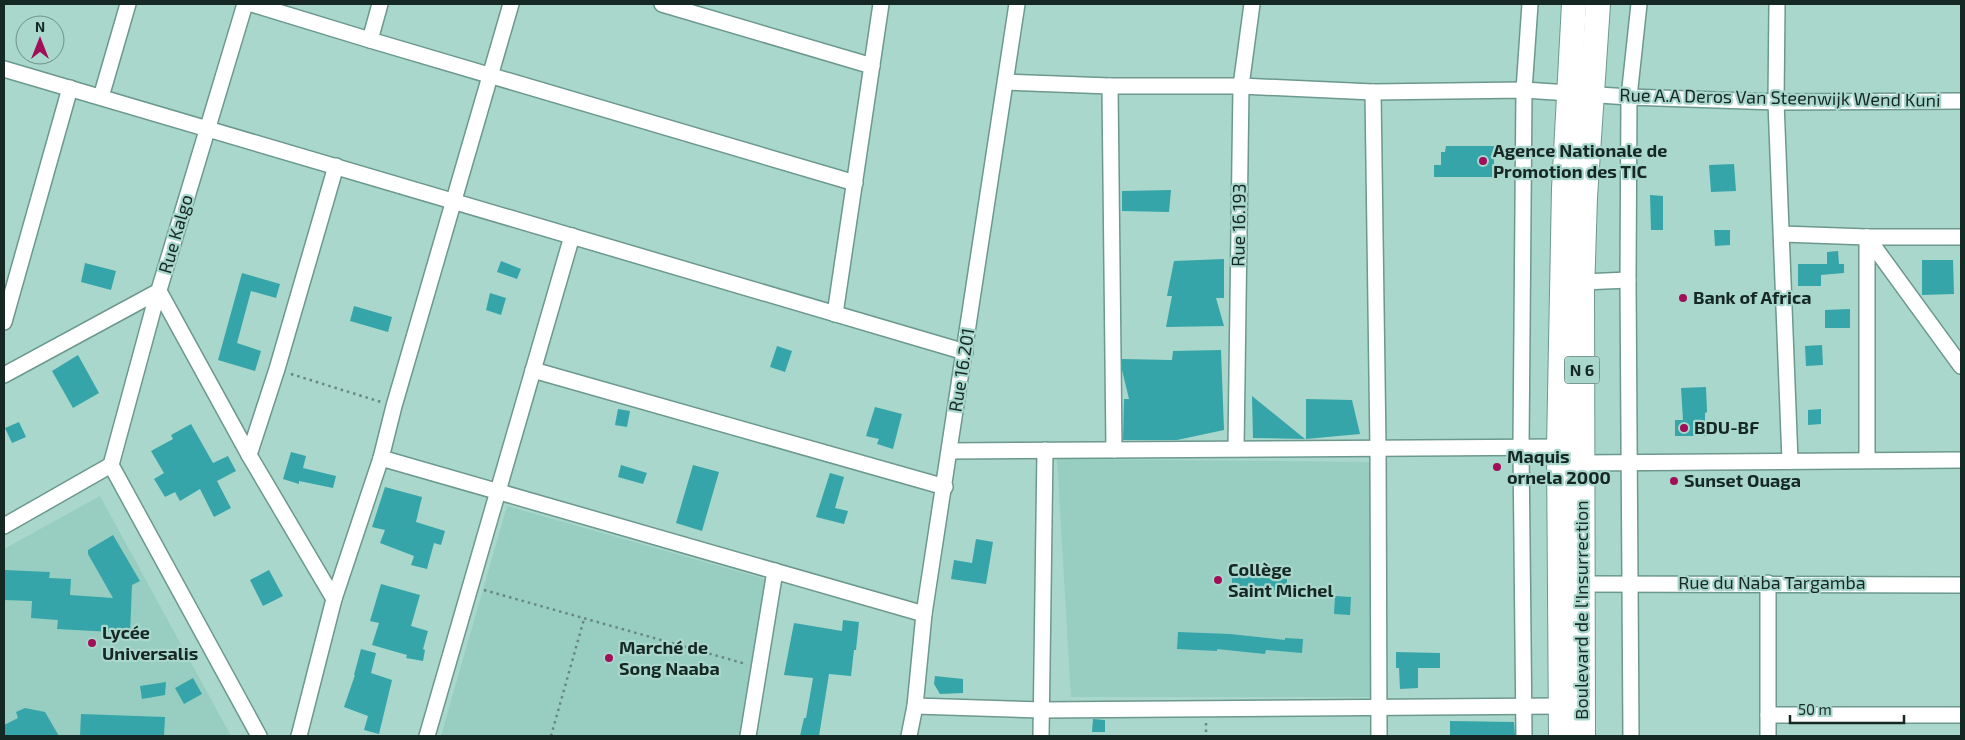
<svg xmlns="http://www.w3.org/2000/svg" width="1965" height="740" font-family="'Exo 2',sans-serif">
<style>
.built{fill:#97cec1}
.building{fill:#35a5a9}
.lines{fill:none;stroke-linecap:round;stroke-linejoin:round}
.street-casing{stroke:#6c988e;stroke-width:18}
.primary-casing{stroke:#6c988e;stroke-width:26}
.path{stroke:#678881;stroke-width:2.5;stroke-dasharray:2.5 4;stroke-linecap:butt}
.street{stroke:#fff;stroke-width:15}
.primary{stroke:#fff;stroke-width:24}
.poi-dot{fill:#a00f57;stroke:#a9d7cc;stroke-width:2}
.labels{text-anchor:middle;stroke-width:4.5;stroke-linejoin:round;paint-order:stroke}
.shield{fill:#a9d7cc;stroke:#425c56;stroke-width:1}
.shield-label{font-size:16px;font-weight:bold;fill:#162824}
.street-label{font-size:18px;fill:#162824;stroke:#a9d7cc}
.poi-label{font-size:18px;font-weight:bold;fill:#162824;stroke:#a9d7cc;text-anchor:start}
</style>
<rect width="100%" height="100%" fill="#a9d7cc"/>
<g class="built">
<polygon points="1057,459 1370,462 1372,697 1071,697"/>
<polygon points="100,496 231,736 4,736 4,549"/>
<polygon points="507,506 768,580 741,736 441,736"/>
</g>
<g class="building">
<polygon points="1446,146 1494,146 1494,177 1434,177 1434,165 1441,165 1441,152 1445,152"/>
<polygon points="1734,164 1736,191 1711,192 1709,165"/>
<polygon points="1171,190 1169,212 1122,211 1122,191"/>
<polygon points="1650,195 1663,196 1663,230 1651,230"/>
<polygon points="1714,230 1730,230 1730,245 1715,246"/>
<polygon points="1838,251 1839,264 1844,264 1844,273 1821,275 1821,286 1798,286 1798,264 1827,264 1827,252"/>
<polygon points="1224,259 1224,298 1216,298 1224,326 1166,327 1172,296 1167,296 1174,261"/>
<polygon points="1922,260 1953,260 1954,294 1922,295"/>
<polygon points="501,261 521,269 517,279 497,272"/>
<polygon points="85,263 116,271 111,290 81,282"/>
<polygon points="242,273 280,284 276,298 251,291 237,343 261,351 255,371 218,360"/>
<polygon points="490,293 506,298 501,315 486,310"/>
<polygon points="354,306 392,317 388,332 350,321"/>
<polygon points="1850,309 1850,328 1825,328 1825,310"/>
<polygon points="1822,345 1823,365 1806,366 1805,346"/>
<polygon points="777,346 792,351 785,372 770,367"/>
<polygon points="1221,350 1224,430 1177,440 1123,440 1124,399 1129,399 1122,370 1122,359 1172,360 1173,351"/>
<polygon points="78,355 99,393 73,408 52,371"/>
<polygon points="1706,387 1707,412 1705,413 1705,436 1675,436 1675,420 1683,420 1681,388"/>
<polygon points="1252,396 1305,439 1253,438"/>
<polygon points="1306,399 1352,400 1360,434 1306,439"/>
<polygon points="875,407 902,414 893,449 877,444 879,439 866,436"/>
<polygon points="618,409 630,411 627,427 615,425"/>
<polygon points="1821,409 1821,424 1808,425 1808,410"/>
<polygon points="19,422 26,437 12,443 5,428"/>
<polygon points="191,424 213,463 228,456 236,471 217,481 231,508 214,517 200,489 180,501 175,492 165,497 154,479 164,473 151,451 173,439 171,435"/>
<polygon points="291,452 306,456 303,468 336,476 333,488 299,481 299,484 283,479"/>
<polygon points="621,465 647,473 643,484 618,477"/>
<polygon points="693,465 719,472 702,531 676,523"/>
<polygon points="830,473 844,477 835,508 848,511 844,524 816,517"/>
<polygon points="385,487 422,497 416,522 445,531 441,545 434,543 427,569 411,565 414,556 380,543 385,530 372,527"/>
<polygon points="113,535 140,581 132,585 130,633 57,629 58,620 31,618 32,601 4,600 4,570 50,572 49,578 71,579 70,595 113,598 88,554 88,550"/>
<polygon points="976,539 993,542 986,584 951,579 954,560 972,563"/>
<polygon points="269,570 283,596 263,606 250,580"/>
<polygon points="1232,576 1287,579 1286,591 1232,588"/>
<polygon points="381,584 420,595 411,626 428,631 423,649 425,650 423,661 406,658 407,655 372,645 379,623 370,621"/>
<polygon points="1335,596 1351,597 1350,615 1334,614"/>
<polygon points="843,620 859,622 856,650 854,650 851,676 829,674 819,736 800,736 804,718 806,718 813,678 784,675 794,623 842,631"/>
<polygon points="1178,632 1230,634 1285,640 1285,638 1303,639 1302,653 1266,650 1265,654 1217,649 1217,651 1177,649"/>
<polygon points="361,649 376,653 371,673 392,680 379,734 364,730 368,716 344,707 355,675 354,675"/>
<polygon points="1396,652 1440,653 1440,668 1418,668 1418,688 1400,689 1399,668 1396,668"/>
<polygon points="935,676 963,679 963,693 940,694 934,684"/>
<polygon points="193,678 202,694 184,704 175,688"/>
<polygon points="166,682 165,695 142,699 140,686"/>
<polygon points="25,708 45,712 59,736 4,736 4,725 18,718 16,712"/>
<polygon points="81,714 165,717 164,736 80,736"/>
<polygon points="1093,719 1105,720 1105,732 1092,732"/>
<polygon points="1450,721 1514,722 1515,736 1450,736"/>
</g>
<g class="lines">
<defs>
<g id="street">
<polyline points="252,4 370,40 855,183"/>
<polyline points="662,4 872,66"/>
<polyline points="1777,4 1776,102 1790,461"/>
<polyline points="370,40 380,4"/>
<polyline points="4,69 965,352"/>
<polyline points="1006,82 1110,86 1241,86 1373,92 1524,90 1629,97 1776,102 1961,101"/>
<polyline points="1110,86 1114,450"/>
<polyline points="1373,92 1378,448 1379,736"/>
<polyline points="101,97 128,4"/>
<polyline points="1782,234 1867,237 1961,237"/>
<polyline points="1867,237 1961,366"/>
<polyline points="1583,282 1628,280"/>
<polyline points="835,314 881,4"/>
<polyline points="4,322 70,88"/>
<polyline points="533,370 945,487"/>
<polyline points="4,375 159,291 249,455 334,599"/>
<polyline points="1236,448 1241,86 1252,4"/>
<polyline points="950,451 1559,447"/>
<polyline points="249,455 277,369 336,166"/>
<polyline points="381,458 924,614"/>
<polyline points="1867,460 1867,237"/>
<polyline points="1582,463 1961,460"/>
<polyline points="111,465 153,310 245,4"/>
<polyline points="111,465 259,736"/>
<polyline points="4,526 111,465"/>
<polyline points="1582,584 1961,585"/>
<polyline points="915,706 1042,710 1561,706"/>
<polyline points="1768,715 1961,715"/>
<polyline points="299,736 334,599 381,458 394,406 511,4"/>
<polyline points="427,736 572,236"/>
<polyline points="748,736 775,571"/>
<polyline points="909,736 915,706 924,614 1017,4"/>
<polyline points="1041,736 1045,450"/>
<polyline points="1524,736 1521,447 1524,90 1530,4"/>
<polyline points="1631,736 1628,280 1629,97 1639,4"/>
<polyline points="1768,736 1768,583"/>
</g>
<g id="primary">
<polyline points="1561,736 1559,447 1564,189 1574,4"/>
<polyline points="1583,736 1582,293 1585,197 1598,4"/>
</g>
</defs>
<use href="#street" class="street-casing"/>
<use href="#primary" class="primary-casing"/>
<g class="path">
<polyline points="291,374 381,402"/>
<polyline points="484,590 746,664"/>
<polyline points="1206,723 1206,736"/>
<polyline points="551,736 584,619"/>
</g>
<use href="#street" class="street"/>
<use href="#primary" class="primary"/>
</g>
<g class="poi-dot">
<circle cx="1483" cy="161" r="5"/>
<circle cx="1683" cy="298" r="5"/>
<circle cx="1684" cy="428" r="5"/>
<circle cx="1497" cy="467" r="5"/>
<circle cx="1674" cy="481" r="5"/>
<circle cx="1218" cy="580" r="5"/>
<circle cx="92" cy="643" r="5"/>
<circle cx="609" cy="658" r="5"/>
</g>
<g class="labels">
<rect class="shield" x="1564.5" y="356.5" width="35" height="27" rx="4"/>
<g class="shield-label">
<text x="1582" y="376">N 6</text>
</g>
<g class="street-label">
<text transform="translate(1780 98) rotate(1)" y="6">Rue A.A Deros Van Steenwijk Wend Kuni</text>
<text transform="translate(1239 225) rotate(-89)" y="6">Rue 16.193</text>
<text transform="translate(176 234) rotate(-74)" y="6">Rue Kalgo</text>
<text transform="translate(962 370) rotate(-81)" y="6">Rue 16.201</text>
<text x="1772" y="589">Rue du Naba Targamba</text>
<text transform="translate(1582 610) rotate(-90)" y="6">Boulevard de l'Insurrection</text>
</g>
<g class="poi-label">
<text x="1493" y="157">Agence Nationale de<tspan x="1493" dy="21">Promotion des TIC</tspan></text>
<text x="1693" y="304">Bank of Africa</text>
<text x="1694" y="434">BDU-BF</text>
<text x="1507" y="463">Maquis<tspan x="1507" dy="21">ornela 2000</tspan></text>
<text x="1684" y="487">Sunset Ouaga</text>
<text x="1228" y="576">Collège<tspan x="1228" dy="21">Saint Michel</tspan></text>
<text x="102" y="639">Lycée<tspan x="102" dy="21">Universalis</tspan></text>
<text x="619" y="654">Marché de<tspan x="619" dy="21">Song Naaba</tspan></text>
</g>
</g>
<rect width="1965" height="740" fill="none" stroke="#162824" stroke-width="10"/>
<g transform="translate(40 40)"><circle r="24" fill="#a9d7cc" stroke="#6e9189"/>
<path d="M0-4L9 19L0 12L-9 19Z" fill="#a00f57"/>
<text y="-8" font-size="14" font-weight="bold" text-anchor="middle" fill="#162824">N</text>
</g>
<path d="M1790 715v8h114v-8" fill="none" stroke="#162824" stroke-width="2.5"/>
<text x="1798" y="715" font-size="15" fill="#162824" stroke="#a9d7cc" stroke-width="4" paint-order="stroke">50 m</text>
</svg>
